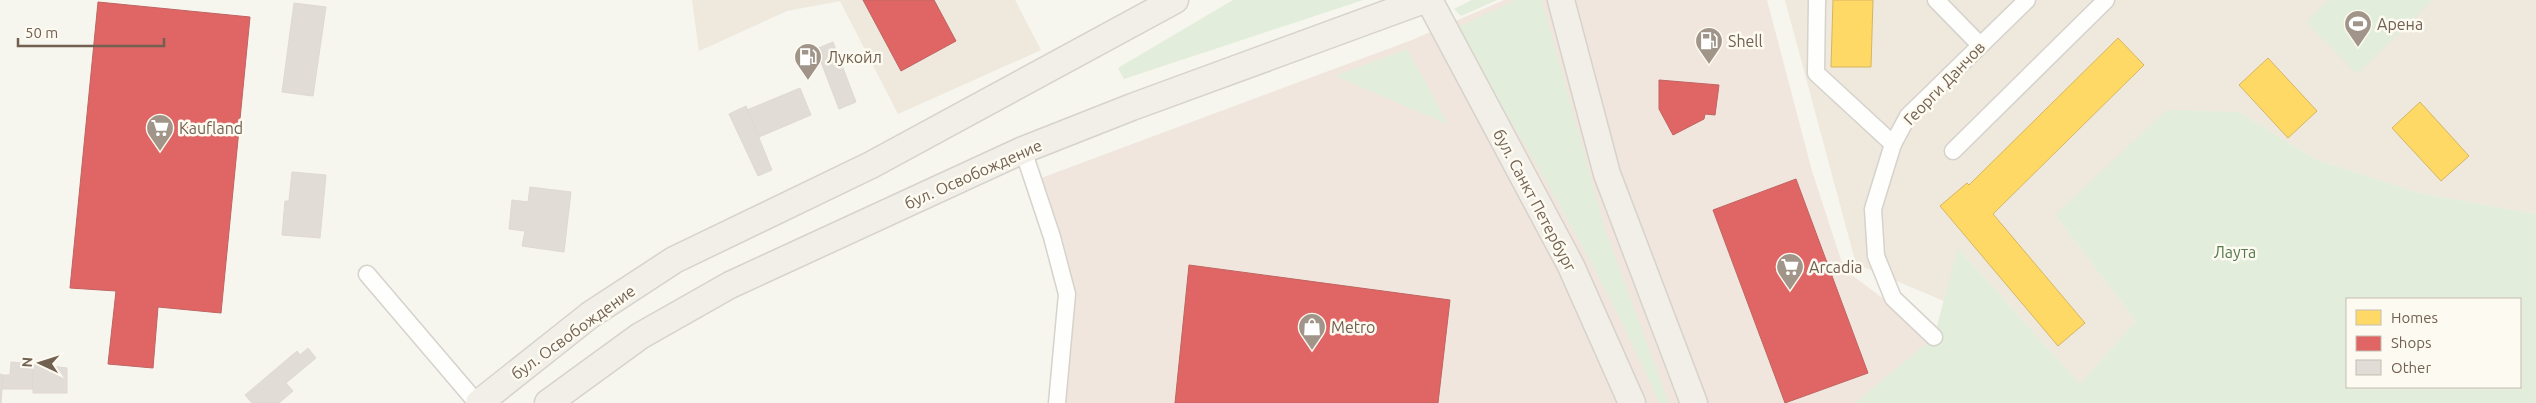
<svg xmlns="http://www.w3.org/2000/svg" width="2536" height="403" font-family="Ubuntu,sans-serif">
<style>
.residential{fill:#eee8dd}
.commercial{fill:#f0e6dd}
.green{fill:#e3eddb;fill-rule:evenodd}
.homes{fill:#ffd966;stroke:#d5b560}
.shops{fill:#e06666;stroke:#bf6460}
.building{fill:#e2dcd6;stroke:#dfd9d1}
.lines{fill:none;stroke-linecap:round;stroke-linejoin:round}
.street-casing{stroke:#d6d2cc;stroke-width:19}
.primary-casing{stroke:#d7d2cc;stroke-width:29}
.street{stroke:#fefefc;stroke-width:16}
.primary{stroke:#f1efe8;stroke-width:26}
.labels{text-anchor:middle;stroke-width:5;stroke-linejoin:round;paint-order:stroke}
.poi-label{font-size:16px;fill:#726151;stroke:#fdfaf1;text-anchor:start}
.street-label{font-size:16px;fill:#726151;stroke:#fdfaf1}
.park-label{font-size:16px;fill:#557b4e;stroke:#fdfaf1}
</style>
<rect width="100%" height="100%" fill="#f6f5ee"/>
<g class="residential">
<polygon points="692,0 1015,0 1041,50 898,114 840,1 787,11 699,51"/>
<polygon points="1785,0 2536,0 2536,214 2419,193 2317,160 2239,112 2055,215 2136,321 2080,384 1959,249 1944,301 1856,264"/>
</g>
<polygon class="commercial" points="1504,0 1767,0 1812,171 1844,269 1934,337 1855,403 1057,403 1067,294 1033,181 1412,40"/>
<g class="green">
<polygon points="1233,0 1363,0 1124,79 1118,68"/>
<polygon points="1472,0 1497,0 1461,16 1454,9"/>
<path d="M1516,0H1542L1606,232L1669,403H1659C1603,273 1528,150 1456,28Z"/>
<polygon points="2329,0 2433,0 2357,74 2306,22"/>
<polygon points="1407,49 1449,125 1335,76"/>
<path d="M2167,110L2239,112L2317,160L2419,193L2536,214V403H1855L1934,337L1958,248L2080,384L2136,321L2055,215ZM2347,299H2520V387H2347Z"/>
</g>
<g class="homes">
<polygon points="1833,0 1873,0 1871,67 1831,67"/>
<polygon points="2118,38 2144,65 1993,214 2085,323 2058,346 1940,206 1967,183 1969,185"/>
<polygon points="2268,58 2317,111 2288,138 2239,85"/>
<polygon points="2420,102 2469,156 2441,181 2392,128"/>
</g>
<g class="shops">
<polygon points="863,0 934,0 956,41 901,71"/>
<polygon points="98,2 250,17 221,313 158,307 153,368 108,364 116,291 70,288"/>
<polygon points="1659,80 1719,85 1715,115 1705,114 1704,119 1673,135 1659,109"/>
<polygon points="1796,179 1868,373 1785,403 1713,210"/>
<polygon points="1189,265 1450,300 1438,403 1175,403"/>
</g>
<g class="building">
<polygon points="294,3 326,7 313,96 282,92"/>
<polygon points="833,42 856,102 839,109 816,49"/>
<polygon points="800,88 811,115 759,137 747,110"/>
<polygon points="746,106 772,170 758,176 729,114"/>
<polygon points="292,172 326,175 320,238 282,235 285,201 289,201"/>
<polygon points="530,187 571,192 564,252 522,246 525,231 509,229 512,200 528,202"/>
<polygon points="308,348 316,358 286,383 293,391 279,403 252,403 245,395 297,351 300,355"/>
<polygon points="11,362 33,364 33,389 2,389 3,375 10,375"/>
<polygon points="33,364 67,368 67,393 33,393"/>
<polygon points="0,374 3,375 1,403 0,403"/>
</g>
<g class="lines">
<defs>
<g id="street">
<polyline points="1817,0 1816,73 1893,144"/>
<polyline points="1936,0 1980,45"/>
<polyline points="1023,150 1052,237 1067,294 1057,403"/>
<polyline points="1953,151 2106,0"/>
<polyline points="367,274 477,403"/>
<polyline points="1934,337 1893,298 1876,256 1873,209 1893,144 1908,116 2027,0"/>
</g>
<g id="primary">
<polyline points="1429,0 1571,266 1632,403"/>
<polyline points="1561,0 1607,174 1694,403"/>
<polyline points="479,403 590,315 674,260 871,165 1175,0"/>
<polyline points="548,403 640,336 730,285 1023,150 1132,107 1424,0"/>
</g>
</defs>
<use href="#street" class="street-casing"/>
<use href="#primary" class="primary-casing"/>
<use href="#street" class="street"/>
<use href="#primary" class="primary"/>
</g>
<defs>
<symbol id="stadium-pin" viewBox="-11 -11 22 30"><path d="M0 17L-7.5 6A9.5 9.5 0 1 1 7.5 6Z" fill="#a09588" stroke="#fdfaf1"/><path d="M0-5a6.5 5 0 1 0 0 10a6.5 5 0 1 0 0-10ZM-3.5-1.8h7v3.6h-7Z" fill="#fff"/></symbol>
<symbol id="fuel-pin" viewBox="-11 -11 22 30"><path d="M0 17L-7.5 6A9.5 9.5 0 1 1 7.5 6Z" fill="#a09588" stroke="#fdfaf1"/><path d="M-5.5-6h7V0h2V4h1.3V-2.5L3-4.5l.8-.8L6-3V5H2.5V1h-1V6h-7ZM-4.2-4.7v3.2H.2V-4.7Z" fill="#fff"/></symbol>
<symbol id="supermarket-pin" viewBox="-11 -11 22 30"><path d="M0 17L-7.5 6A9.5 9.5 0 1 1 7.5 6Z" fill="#a09588" stroke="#fdfaf1"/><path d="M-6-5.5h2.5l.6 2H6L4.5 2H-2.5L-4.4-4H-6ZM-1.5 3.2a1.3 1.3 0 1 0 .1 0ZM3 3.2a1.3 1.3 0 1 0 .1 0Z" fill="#fff"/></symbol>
<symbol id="shop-pin" viewBox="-11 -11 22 30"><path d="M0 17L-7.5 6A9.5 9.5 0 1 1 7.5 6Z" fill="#a09588" stroke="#fdfaf1"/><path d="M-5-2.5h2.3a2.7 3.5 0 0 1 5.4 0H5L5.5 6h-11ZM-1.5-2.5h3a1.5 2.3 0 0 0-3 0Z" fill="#fff"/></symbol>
</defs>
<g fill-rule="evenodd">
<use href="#stadium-pin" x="2342" y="8" width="32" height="43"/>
<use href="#fuel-pin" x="1693" y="25" width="32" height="43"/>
<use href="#fuel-pin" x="792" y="41" width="32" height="43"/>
<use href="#supermarket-pin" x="144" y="112" width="32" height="43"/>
<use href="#supermarket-pin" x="1774" y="251" width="32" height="43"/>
<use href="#shop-pin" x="1296" y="311" width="32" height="43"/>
</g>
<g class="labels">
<g class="poi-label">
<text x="2377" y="30">Арена</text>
<text x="1728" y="47">Shell</text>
<text x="827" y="63">Лукойл</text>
<text x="179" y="134">Kaufland</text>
<text x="1809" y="273">Arcadia</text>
<text x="1331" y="333">Metro</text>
</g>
<g class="street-label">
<text transform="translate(1944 83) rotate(-46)" y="6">Георги Данчов</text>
<text transform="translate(973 174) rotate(-24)" y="6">бул. Освобождение</text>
<text transform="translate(1535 200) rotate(62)" y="6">бул. Санкт Петербург</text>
<text transform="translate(573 332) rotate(-36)" y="6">бул. Освобождение</text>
</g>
<g class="park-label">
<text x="2235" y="258">Лаута</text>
</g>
</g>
<rect x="2346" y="298" width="175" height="90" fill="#fdfaf1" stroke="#c5bdb1"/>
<rect x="2356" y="310" width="25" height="15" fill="#ffd966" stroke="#c5bdb1"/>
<text x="2391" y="323" font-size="15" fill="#726151">Homes</text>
<rect x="2356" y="336" width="25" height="15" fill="#e06666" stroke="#c5bdb1"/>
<text x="2391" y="348" font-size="15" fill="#726151">Shops</text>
<rect x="2356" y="360" width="25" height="15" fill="#e2dcd6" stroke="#c5bdb1"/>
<text x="2391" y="373" font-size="15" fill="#726151">Other</text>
<g transform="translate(40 363) rotate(274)" stroke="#fdfaf1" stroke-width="4" paint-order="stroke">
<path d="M0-4L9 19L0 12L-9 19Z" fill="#726151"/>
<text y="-8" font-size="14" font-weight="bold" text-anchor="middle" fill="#726151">N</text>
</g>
<path d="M18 38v8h146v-8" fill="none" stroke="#726151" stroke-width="2.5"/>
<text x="25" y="38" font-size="15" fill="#726151" stroke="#fdfaf1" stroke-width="4" paint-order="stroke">50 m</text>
</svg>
